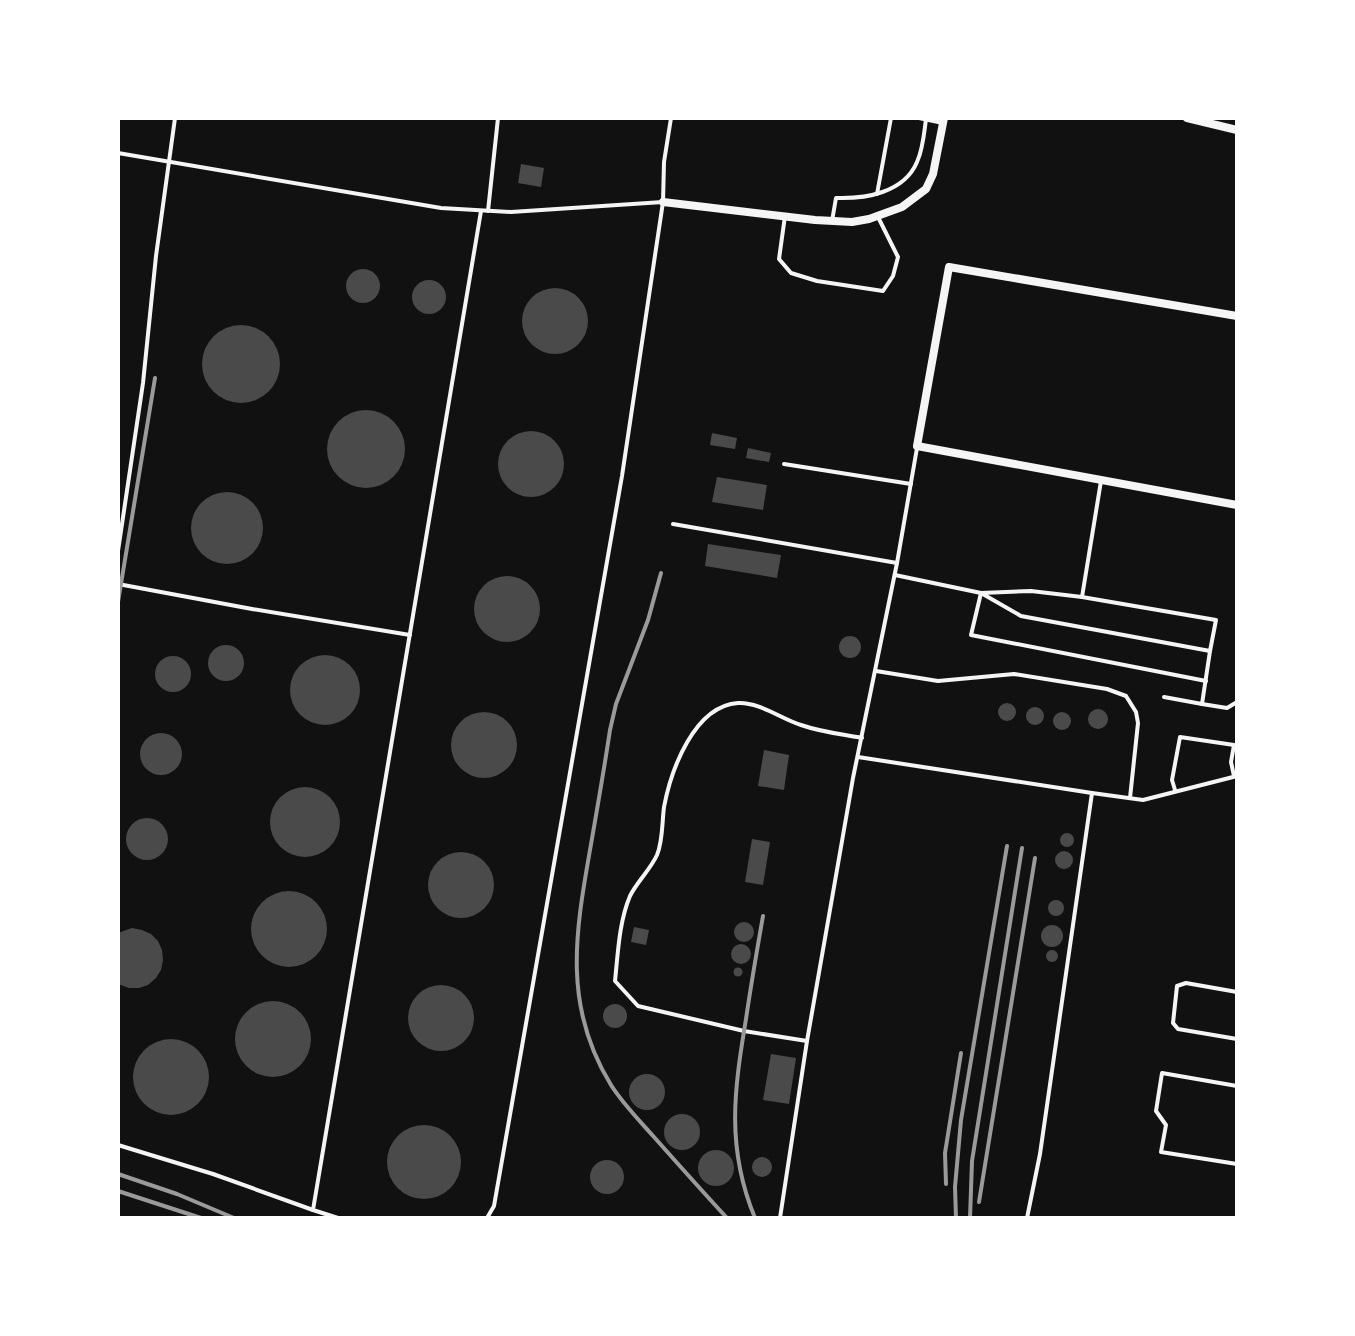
<svg xmlns="http://www.w3.org/2000/svg" width="1355" height="1336" font-family="'PT Sans Narrow',sans-serif">
<style>
.building{fill:#4a4a4a}
.lines{fill:none;stroke-linecap:round;stroke-linejoin:round}
.service{stroke:#f5f5f5;stroke-width:4}
.minor{stroke:#f5f5f5;stroke-width:8}
.rail{stroke:#9a9a9a;stroke-width:4}
</style>
<rect width="100%" height="100%" fill="#111"/>
<g class="building">
<polygon points="521,164 544,168 541,187 518,183"/>
<circle cx="363" cy="286" r="17"/>
<circle cx="429" cy="297" r="17"/>
<circle cx="555" cy="321" r="33"/>
<circle cx="241" cy="364" r="39"/>
<circle cx="366" cy="449" r="39"/>
<circle cx="531" cy="464" r="33"/>
<polygon points="712,433 737,438 735,449 710,445"/>
<polygon points="748,448 771,453 769,462 746,458"/>
<polygon points="717,477 767,485 763,510 712,502"/>
<circle cx="227" cy="528" r="36"/>
<polygon points="708,544 781,555 777,578 705,566"/>
<circle cx="507" cy="609" r="33"/>
<circle cx="850" cy="647" r="11"/>
<circle cx="226" cy="663" r="18"/>
<circle cx="325" cy="690" r="35"/>
<circle cx="173" cy="674" r="18"/>
<circle cx="1007" cy="712" r="9"/>
<circle cx="1035" cy="716" r="9"/>
<circle cx="1098" cy="719" r="10"/>
<circle cx="484" cy="745" r="33"/>
<circle cx="1062" cy="721" r="9"/>
<circle cx="161" cy="754" r="21"/>
<polygon points="764,750 789,755 784,790 758,786"/>
<circle cx="305" cy="822" r="35"/>
<circle cx="147" cy="839" r="21"/>
<circle cx="1067" cy="840" r="7"/>
<polygon points="752,839 770,842 763,885 745,882"/>
<circle cx="1064" cy="860" r="9"/>
<circle cx="461" cy="885" r="33"/>
<circle cx="289" cy="929" r="38"/>
<circle cx="1056" cy="908" r="8"/>
<circle cx="744" cy="932" r="10"/>
<circle cx="1052" cy="936" r="11"/>
<polygon points="634,927 649,930 646,945 631,942"/>
<polygon points="132,928 142,930 151,934 158,941 162,950 163,960 161,970 156,978 148,985 139,988 129,988 118,984 118,933"/>
<circle cx="741" cy="954" r="10"/>
<circle cx="1052" cy="956" r="6"/>
<circle cx="738" cy="972" r="4.5"/>
<circle cx="441" cy="1018" r="33"/>
<circle cx="273" cy="1039" r="38"/>
<circle cx="615" cy="1016" r="12"/>
<circle cx="171" cy="1077" r="38"/>
<polygon points="771,1054 796,1058 789,1104 763,1100"/>
<circle cx="647" cy="1092" r="18"/>
<circle cx="682" cy="1132" r="18"/>
<circle cx="424" cy="1162" r="37"/>
<circle cx="716" cy="1168" r="18"/>
<circle cx="762" cy="1167" r="10"/>
<circle cx="607" cy="1177" r="17"/>
</g>
<g class="lines">
<g class="service">
<polyline points="919,118 943,123"/>
<polyline points="118,153 441,208 511,212 663,202"/>
<polyline points="877,194 891,118"/>
<polyline points="488,211 498,118"/>
<polyline points="785,216 779,259 791,273 817,281 883,291 893,276 898,257 878,217"/>
<path d="M832,221L836,198C865,199 904,193 917,162C923,149 924,134 926,119"/>
<polyline points="784,464 911,484"/>
<polyline points="673,524 897,563"/>
<polyline points="118,551 143,383 156,256 175,118"/>
<polyline points="895,575 981,593 1031,591 1082,597 1216,620 1210,651 1021,616 981,593"/>
<polyline points="118,584 252,609 410,635"/>
<polyline points="981,593 971,635 1206,681"/>
<polyline points="1082,597 1101,481"/>
<polyline points="876,671 938,681 1014,674 1107,689 1126,696 1136,712 1138,723 1130,798"/>
<polyline points="1164,697 1202,704 1210,651"/>
<polyline points="1202,704 1227,708 1237,702"/>
<polyline points="858,757 1092,793 1040,1154 1027,1218"/>
<polyline points="1175,790 1172,780 1180,737 1234,745 1231,762 1234,776"/>
<polyline points="1092,793 1143,800 1237,776"/>
<polyline points="1237,992 1186,983 1177,986 1173,1023 1178,1029 1237,1039"/>
<path d="M807,1041L744,1031L638,1006L615,981C618,953 619,922 630,896C637,882 650,870 657,855C663,841 662,822 664,807C671,770 694,706 738,703C760,702 781,719 801,725C821,732 841,734 862,738"/>
<polyline points="1237,1086 1162,1073 1156,1111 1166,1125 1161,1152 1237,1164"/>
<polyline points="118,1145 213,1174 313,1210"/>
<polyline points="338,1218 313,1210 481,211"/>
<polyline points="487,1218 494,1206 622,476 663,202 664,162 671,118"/>
<polyline points="780,1218 807,1041 834,887 853,778 897,563 917,448"/>
</g>
<g class="minor">
<polyline points="1187,118 1237,130"/>
<polyline points="663,202 815,220 852,222 869,219 902,207 926,189 933,174 944,118"/>
<polyline points="1237,316 949,267 917,446 1237,505"/>
</g>
<g class="rail">
<path d="M661,573L648,620L616,704L610,730C604,770 597,810 590,850C575,935 563,1007 611,1085C623,1104 639,1120 654,1137C678,1164 702,1191 727,1218"/>
<polyline points="118,602 155,378"/>
<polyline points="118,1174 177,1194 234,1218"/>
<polyline points="946,1184 945,1153 961,1053"/>
<polyline points="118,1191 201,1218"/>
<polyline points="979,1202 1035,858"/>
<path d="M755,1218C726,1148 734,1091 746,1019C751,985 757,950 763,916"/>
<polyline points="956,1218 955,1187 961,1120 1007,846"/>
<polyline points="970,1218 972,1161 1022,848"/>
</g>
</g>
<rect width="1355" height="1336" fill="none" stroke="#ffffff" stroke-width="240"/>
</svg>
